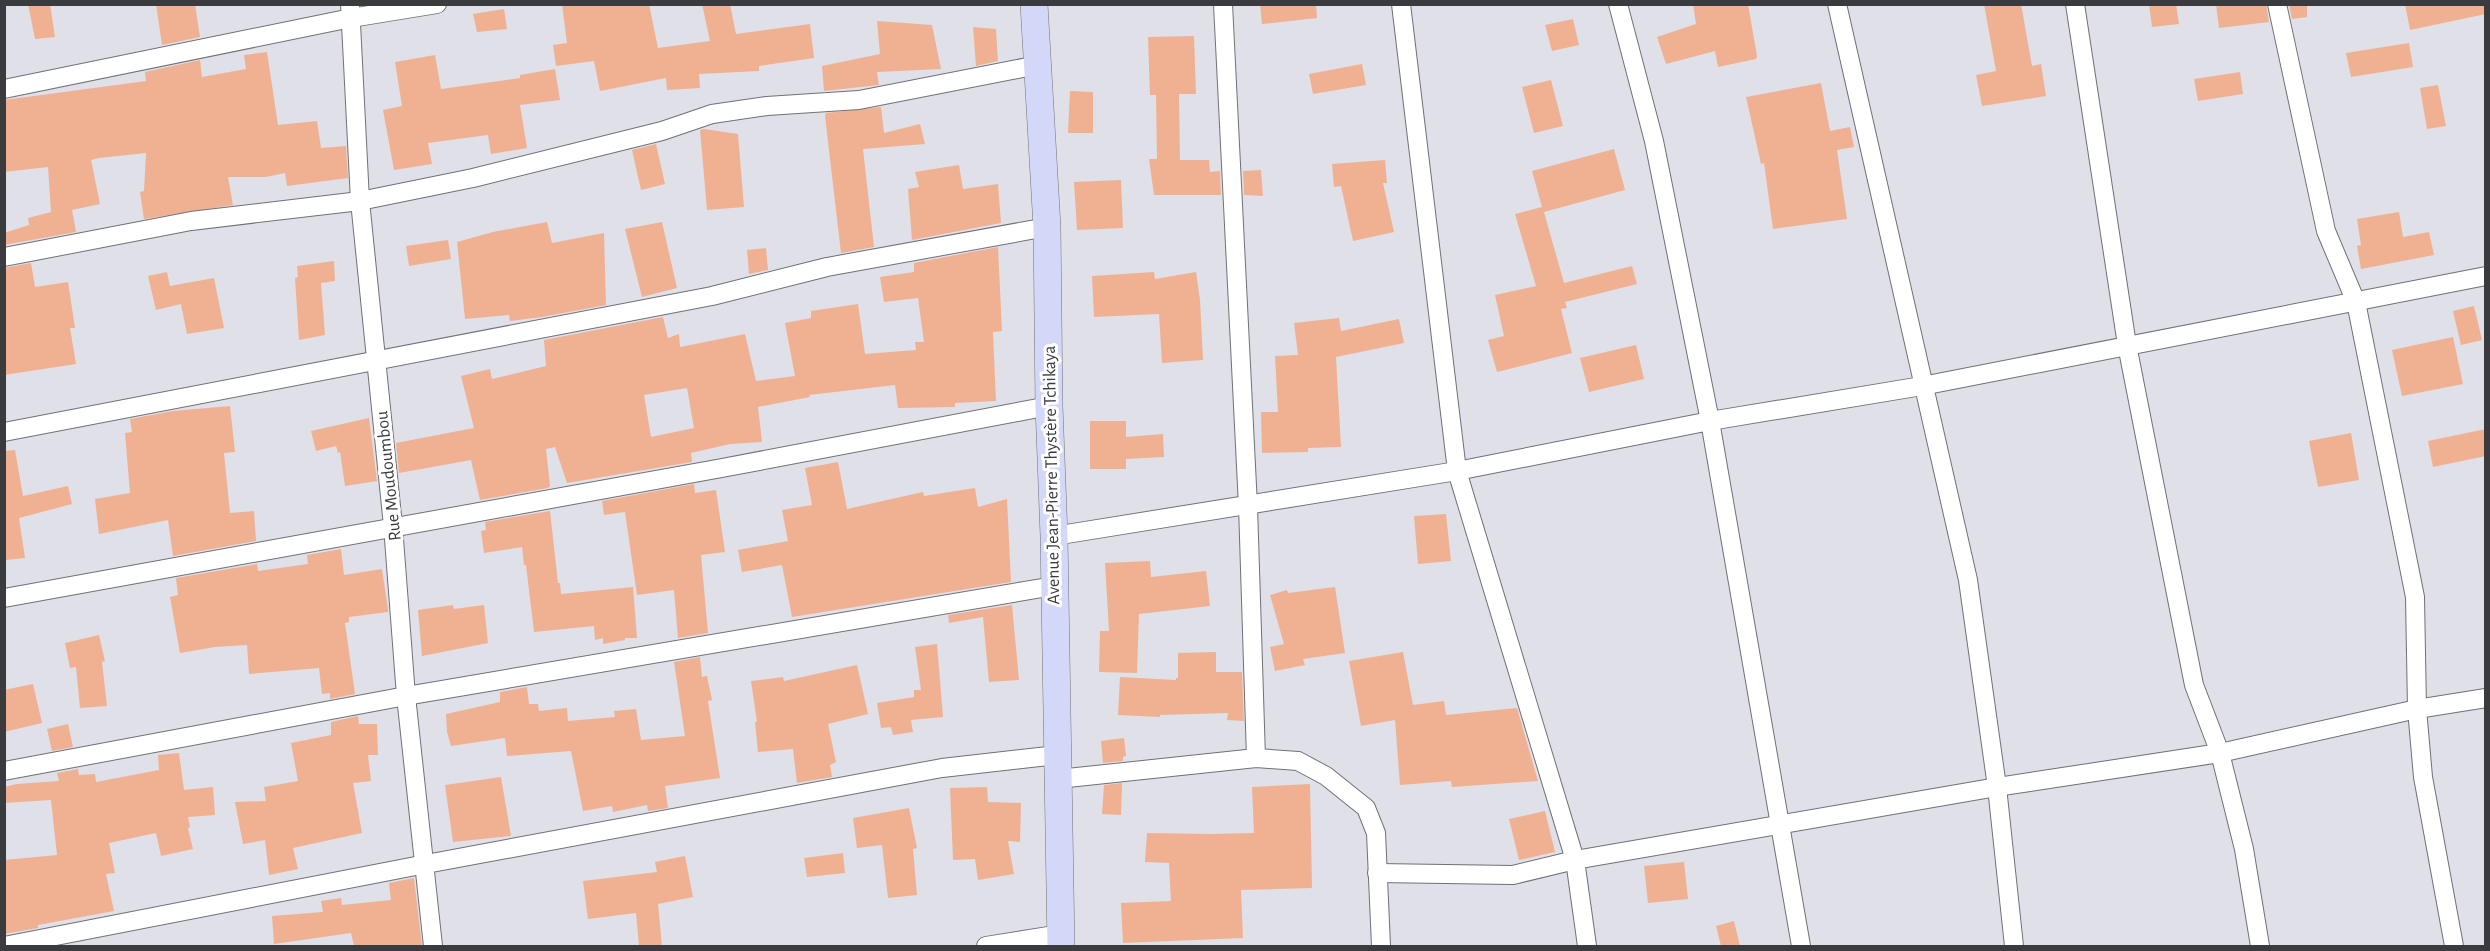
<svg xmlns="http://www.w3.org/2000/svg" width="2490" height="951" font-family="'Alegreya Sans',sans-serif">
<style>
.building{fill:#f0b193;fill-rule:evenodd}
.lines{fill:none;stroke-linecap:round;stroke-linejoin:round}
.street-casing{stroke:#707177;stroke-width:20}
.secondary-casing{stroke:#707177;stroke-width:28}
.street{stroke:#fff;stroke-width:18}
.secondary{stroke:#d4d8f8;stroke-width:27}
.labels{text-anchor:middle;stroke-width:6;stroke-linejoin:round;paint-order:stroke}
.street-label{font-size:18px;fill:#3a3b3e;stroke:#fff}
</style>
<rect width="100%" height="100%" fill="#dfe0e8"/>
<g class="building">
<polygon points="28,4 50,4 55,37 35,39"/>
<polygon points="156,4 195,4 200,37 162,45"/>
<polygon points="562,4 649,4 658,48 710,41 702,4 730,4 736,34 810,24 814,58 759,66 759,71 699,74 700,88 667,90 666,78 600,91 594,61 556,66 553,45 567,43"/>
<polygon points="1260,4 1316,4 1317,18 1262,24"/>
<polygon points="1693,4 1748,4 1757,56 1756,59 1718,67 1715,51 1666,64 1657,37 1696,24"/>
<polygon points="1984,4 2021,4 2032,66 2041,64 2046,96 1982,106 1976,75 1996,71"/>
<polygon points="2149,4 2176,4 2179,24 2152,27"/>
<polygon points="2216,4 2266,4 2269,22 2219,28"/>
<polygon points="2289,4 2307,4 2307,17 2292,19"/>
<polygon points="2405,4 2486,4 2486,14 2410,30"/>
<polygon points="504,9 507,29 477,32 473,14"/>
<polygon points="1573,19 1579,45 1552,51 1545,25"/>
<polygon points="877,21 932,25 941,69 877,72 879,85 824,91 822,66 880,54"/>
<polygon points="973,27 996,29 998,61 976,66"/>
<polygon points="1194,36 1196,94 1179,94 1180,160 1209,160 1210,172 1220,171 1221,195 1154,195 1149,159 1157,159 1156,95 1150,95 1148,37"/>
<polygon points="2409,43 2413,67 2351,77 2346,53"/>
<polygon points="267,52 278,125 317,121 321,148 346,146 348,178 287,186 285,173 266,177 228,177 233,205 144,219 140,192 144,191 146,153 99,158 91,160 100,204 72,210 76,232 4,245 4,233 29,225 28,218 51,212 48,167 4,172 4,100 146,81 145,72 200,60 202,77 246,69 244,55"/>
<polygon points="435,55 441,89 520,78 520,75 555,69 560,100 520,105 527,148 491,154 488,135 428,143 432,164 394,170 383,110 402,106 395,62"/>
<polygon points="1362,64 1366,85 1313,94 1309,74"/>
<polygon points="2240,72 2243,94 2198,101 2194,79"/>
<polygon points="1551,80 1563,126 1534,133 1522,87"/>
<polygon points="1821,83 1830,131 1850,127 1854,147 1837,150 1847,219 1773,229 1764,163 1761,164 1746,97"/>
<polygon points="2438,85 2446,126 2427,129 2420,88"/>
<polygon points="1070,91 1093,92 1093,133 1068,133"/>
<polygon points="881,107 884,133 920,124 925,144 863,149 874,247 841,253 825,116 826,113"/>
<polygon points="704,129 738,134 744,207 707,210 700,130"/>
<polygon points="656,144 665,184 641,190 632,150"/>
<polygon points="1614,149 1625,190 1544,212 1564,283 1632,266 1637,284 1565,302 1567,308 1561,309 1572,353 1497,372 1488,340 1504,336 1495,295 1536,286 1515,214 1542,207 1532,171"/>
<polygon points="1385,160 1387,183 1383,183 1394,232 1353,241 1341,186 1334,187 1332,164"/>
<polygon points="959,165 963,189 998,184 1001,223 912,240 908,189 919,187 915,172"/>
<polygon points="1261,170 1263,196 1244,195 1243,171"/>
<polygon points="1121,180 1123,228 1077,230 1074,182"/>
<polygon points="2399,212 2403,237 2429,232 2434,255 2361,269 2357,246 2361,245 2357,219"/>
<polygon points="547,222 552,243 604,233 606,305 542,317 510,321 509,315 465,319 457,242 493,232"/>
<polygon points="662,222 677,288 642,297 625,229"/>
<polygon points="448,240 451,259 409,266 406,246"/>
<path d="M998,247L1002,331L993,332L996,401L955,403V407L898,408L895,385L809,395L810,397L758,407L762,442L730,444L691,453L692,462L567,483L555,447L546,449L550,486L548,488L480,500L471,460L399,473L396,443L474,428L461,376L490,369L492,379L546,366L544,340L663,317L668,338L679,334L680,347L745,334L756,381L795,376L785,323L811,318V311L858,304L865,354L916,350L915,342H924L918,298L884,302L880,277L914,272V263ZM687,388L694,428L651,437L644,395Z"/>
<polygon points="766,248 768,270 749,274 747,250"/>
<polygon points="334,261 335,281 321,283 325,335 299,340 295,278 298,277 297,266"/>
<polygon points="31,263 35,287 68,282 75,328 70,328 76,364 4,375 4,268"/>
<polygon points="167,272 170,286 214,278 224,328 187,334 181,304 156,310 148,276"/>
<polygon points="1154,272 1155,279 1196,272 1200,300 1203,360 1162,363 1159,314 1094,317 1092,276"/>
<polygon points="2474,306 2482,340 2461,345 2453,311"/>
<polygon points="1339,318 1341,331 1399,319 1404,343 1336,357 1341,447 1308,448 1308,452 1262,453 1261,412 1278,412 1275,356 1298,355 1294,323"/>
<polygon points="2453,337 2463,384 2402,396 2392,350"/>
<polygon points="1636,345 1644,379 1589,392 1580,358"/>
<polygon points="230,406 235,452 224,453 230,513 254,511 256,541 173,556 168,520 99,534 95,499 130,493 125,433 132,432 130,419 173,411"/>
<polygon points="369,418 377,481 345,486 340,452 338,453 336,446 316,451 311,431"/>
<polygon points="1090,421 1126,421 1126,437 1163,434 1164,457 1126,459 1126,469 1090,469"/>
<polygon points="2486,429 2486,456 2433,467 2428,441"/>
<polygon points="2351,433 2359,480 2318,487 2309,441"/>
<polygon points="15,450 23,496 68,486 72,504 19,518 25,558 6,560 4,451"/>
<polygon points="838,462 847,509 923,492 924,496 975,488 978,507 1007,499 1011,582 792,617 782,565 742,572 738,550 788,541 782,510 812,505 805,468"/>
<polygon points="694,484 695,493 716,490 725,552 701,555 708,633 678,638 674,590 637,595 625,512 604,515 602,501"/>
<polygon points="550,511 558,583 560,583 561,594 633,587 637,638 625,638 625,640 603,644 603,638 595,640 594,626 534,632 526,565 524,565 522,547 484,553 481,531 486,530 485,522"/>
<polygon points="1446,514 1451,561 1418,564 1414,516"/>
<polygon points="341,549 344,575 382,569 388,609 388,612 349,617 349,622 345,623 355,694 330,699 330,693 322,694 319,668 249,674 247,645 215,647 180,653 170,597 178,595 176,578 257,564 258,571 308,564 307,555"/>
<polygon points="1150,561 1151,577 1206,571 1210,606 1139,614 1137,673 1099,672 1100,631 1109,631 1105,563"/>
<polygon points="1335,587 1345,653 1303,659 1305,665 1275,671 1270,647 1284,644 1270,595 1287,590 1288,593"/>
<polygon points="453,605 454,609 484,605 488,643 422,656 418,610"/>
<polygon points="1012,605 1019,680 989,682 983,617 949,623 948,615"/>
<polygon points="99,635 105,661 102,662 107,706 80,708 76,667 70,668 65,643"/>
<polygon points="937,644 943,717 911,720 913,732 893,735 891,727 881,728 877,703 914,697 914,690 921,690 915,647"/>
<polygon points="1216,652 1216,672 1242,672 1244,721 1227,720 1228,713 1160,715 1160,717 1118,715 1120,677 1176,680 1176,678 1178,678 1178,653"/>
<polygon points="1403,652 1413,705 1444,701 1446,715 1517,708 1538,781 1452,787 1451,781 1400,785 1395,720 1361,726 1349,661"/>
<polygon points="700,657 702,677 707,676 712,700 708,701 720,778 665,786 668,808 648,811 647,805 613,812 612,806 583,811 571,751 507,756 505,738 451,746 447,732 446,714 500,702 500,692 527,687 529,704 538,704 539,711 567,708 568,721 615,717 614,711 636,709 641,740 685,736 674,662"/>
<polygon points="857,665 868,714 828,724 836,762 830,765 832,777 797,783 793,749 758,752 755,722 757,722 751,681 783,677 784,681"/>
<polygon points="33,684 42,723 4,732 4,690"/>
<polygon points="358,716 359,724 377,724 378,755 368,755 371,781 353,783 362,833 293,848 298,869 269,875 265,840 243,844 235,802 266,801 264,787 298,781 291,743 331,735 331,722"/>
<polygon points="68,724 73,747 52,751 47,729"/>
<polygon points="1124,738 1126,756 1123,757 1123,761 1103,763 1101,741"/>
<polygon points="179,753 184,790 213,787 215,815 188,817 190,827 188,828 193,849 161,856 156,833 109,843 115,873 106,874 114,911 38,925 38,928 4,934 4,860 57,855 51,800 4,803 4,787 17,784 59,781 57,773 78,769 79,775 95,774 96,782 159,770 158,755"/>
<polygon points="501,777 511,836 453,842 445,785"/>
<polygon points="1122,783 1121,815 1102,814 1104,785"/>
<polygon points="1310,784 1312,888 1241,890 1243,938 1123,943 1121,903 1171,901 1169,863 1145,862 1147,833 1210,834 1254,833 1252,787"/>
<polygon points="987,787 988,802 1021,803 1020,842 1008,841 1014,874 978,880 975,859 953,860 950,788"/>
<polygon points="909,808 917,848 913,849 917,895 888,898 882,845 857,848 853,818"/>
<polygon points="1545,811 1555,852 1519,860 1509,819"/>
<polygon points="843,853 845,873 807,877 804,858"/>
<polygon points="685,856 693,897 658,904 662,946 639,946 636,913 588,919 583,881 657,872 655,862"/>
<polygon points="1684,862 1688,899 1648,903 1644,866"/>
<polygon points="414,878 422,946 354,946 351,933 274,944 272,916 323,912 321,901 341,898 342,905 391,900 389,883"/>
<polygon points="1734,921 1740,946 1721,946 1716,926"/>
</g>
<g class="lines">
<defs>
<g id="street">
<polyline points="350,4 360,201 393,526 406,696 433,946"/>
<polyline points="1223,4 1248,506 1256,758"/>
<polyline points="1401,4 1457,471 1575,860 1587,946"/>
<polyline points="1618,4 1654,141 1710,421 1801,946"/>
<polyline points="1837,4 1968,580 1997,787 2014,946"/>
<polyline points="2075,4 2127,345 2194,685 2220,753 2244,849 2260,946"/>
<polyline points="2277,4 2326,231 2356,302 2415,597 2417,709 2423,777 2454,946"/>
<polyline points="4,89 351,18 437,4"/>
<polyline points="4,257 191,221 360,201 473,178 662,131 712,114 767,106 859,100 1038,65"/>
<polyline points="4,432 712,296 827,267 1047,227"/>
<polyline points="1054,536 1457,471 1710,421 1922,386 2486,276"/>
<polyline points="4,598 722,468 1049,406"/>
<polyline points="4,771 406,696 1054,586"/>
<polyline points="1058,779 1256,758 1298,761 1326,776 1366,808 1376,833 1381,946"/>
<polyline points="1377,873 1513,875 1575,860 1997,787 2220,753 2417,709 2486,698"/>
<polyline points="4,946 426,864 942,768 1057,755"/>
<polyline points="986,946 1061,934"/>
</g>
<polyline id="secondary" points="1034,4 1047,227 1049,406 1054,536 1061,946"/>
</defs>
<use href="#street" class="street-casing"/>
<use href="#secondary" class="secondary-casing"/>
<use href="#street" class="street"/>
<use href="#secondary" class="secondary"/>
</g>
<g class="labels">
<g class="street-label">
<text transform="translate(1051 475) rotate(-91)" y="6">Avenue Jean-Pierre Thystère Tchikaya</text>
<text transform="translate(388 476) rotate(-96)" y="6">Rue Moudoumbou</text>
</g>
</g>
<rect width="2490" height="951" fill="none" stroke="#3a3b3e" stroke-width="12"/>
</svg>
